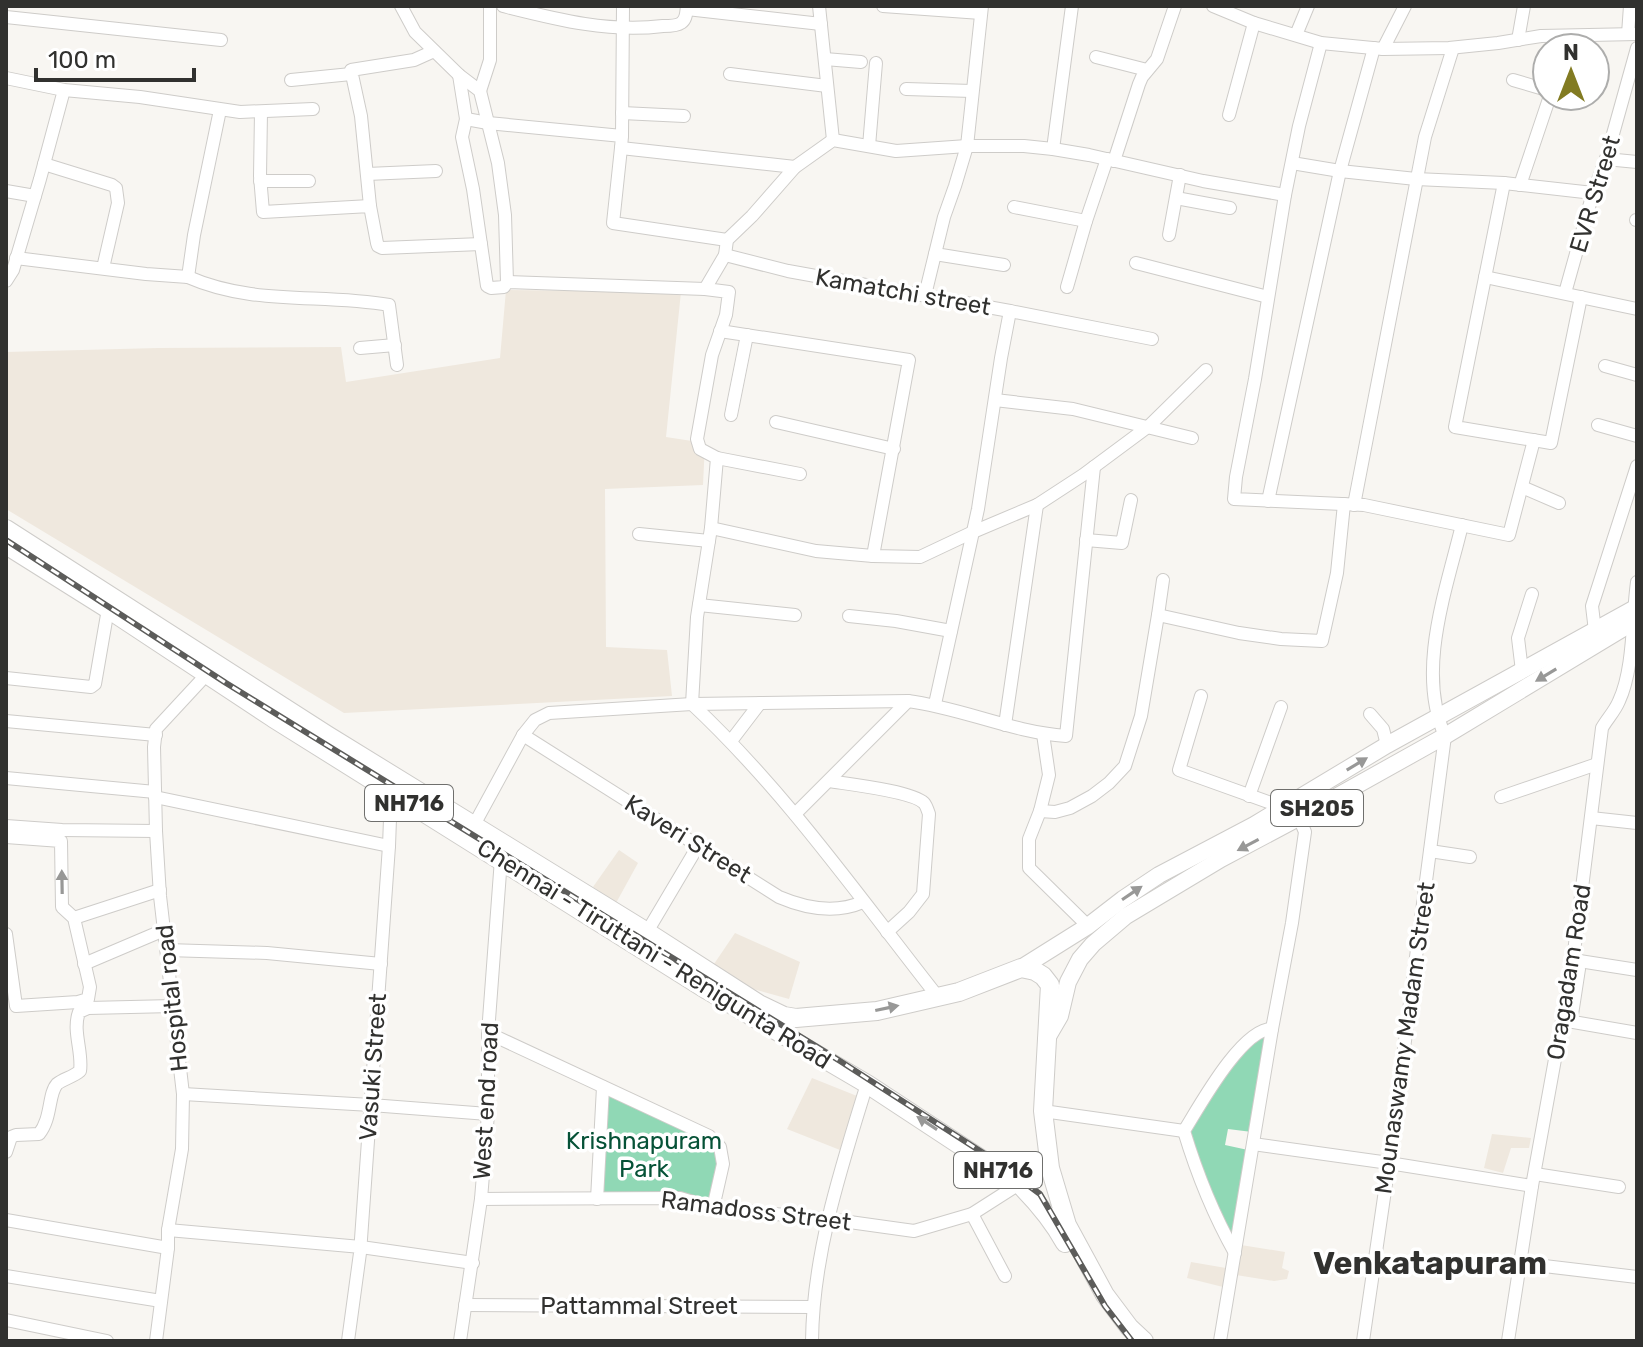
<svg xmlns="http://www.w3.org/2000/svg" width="1643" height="1347" font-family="Rubik,sans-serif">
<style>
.built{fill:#efe8de}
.green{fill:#90d8b5}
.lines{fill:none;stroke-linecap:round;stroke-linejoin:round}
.minor-casing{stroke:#ceccc9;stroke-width:14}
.major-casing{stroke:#ceccc9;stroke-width:18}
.highway-casing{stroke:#ceccc9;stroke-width:20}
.minor{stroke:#fff;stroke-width:12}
.major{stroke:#fff;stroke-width:16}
.highway{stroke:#fff;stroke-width:18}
.rail-casing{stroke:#5c5c5a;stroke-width:6}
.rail{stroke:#fff;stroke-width:3;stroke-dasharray:9;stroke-linecap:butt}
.oneway{fill:#989897}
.labels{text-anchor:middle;stroke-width:7;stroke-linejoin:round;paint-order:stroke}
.shield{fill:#fff;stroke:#6f6f6d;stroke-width:2}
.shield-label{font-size:22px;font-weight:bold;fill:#31312f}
.street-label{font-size:24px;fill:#31312f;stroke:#fff}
.park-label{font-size:24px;fill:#065237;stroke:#fff}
.district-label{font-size:32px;font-weight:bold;fill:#31312f;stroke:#fff}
</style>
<rect width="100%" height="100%" fill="#f8f6f2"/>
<g class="built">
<polygon points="506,290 681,292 666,437 705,443 703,485 605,489 606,647 667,650 672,696 344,713 6,509 6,352 158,348 341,347 346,382 500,358"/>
<polygon points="619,850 638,863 616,903 593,887"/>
<polygon points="735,933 800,962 789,999 753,989 714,964"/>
<polygon points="812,1078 857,1096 840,1150 787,1129"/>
<polygon points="1492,1134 1531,1138 1529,1148 1511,1148 1503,1173 1484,1168"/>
<polygon points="1241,1245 1285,1252 1282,1268 1289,1271 1287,1279 1274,1281 1236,1275"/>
<polygon points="1191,1262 1226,1268 1223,1287 1187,1278"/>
</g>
<g class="green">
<polygon points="1263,1033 1268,1038 1252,1132 1228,1129 1225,1145 1248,1150 1235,1238 1220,1221 1189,1129 1249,1042"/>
<polygon points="606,1092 704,1137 716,1146 720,1163 711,1204 600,1195"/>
</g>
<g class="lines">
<defs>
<g id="minor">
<polyline points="401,6 415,32 459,75 480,91 498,163 505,215 507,282"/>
<path d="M503,6C555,19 608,33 663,26C668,26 677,26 681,23C687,19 686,12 687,6"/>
<polyline points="819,6 833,140"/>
<polyline points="883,6 981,13"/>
<polyline points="1213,6 1254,23 1321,43 1383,49 1449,48 1498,43 1541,36 1637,34"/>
<polyline points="687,9 821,24"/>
<polyline points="6,17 221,40"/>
<polyline points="1628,34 1630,6"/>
<polyline points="1296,35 1308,6"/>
<polyline points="1518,40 1524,6"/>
<polyline points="1321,43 1299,126 1285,195 1255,379 1236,477 1234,499 1364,505 1509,535 1534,440"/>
<polyline points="1383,49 1405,6"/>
<polyline points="1096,57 1147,70"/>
<polyline points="825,59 861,62"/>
<polyline points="730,74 827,86"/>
<polyline points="459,75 466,119 462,137 473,189 487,286 491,288 504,287 507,282 705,289"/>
<polyline points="6,78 64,90 140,97 240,112 313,109"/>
<polyline points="291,80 351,74"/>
<polyline points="1513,80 1547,90"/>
<polyline points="906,89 972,91"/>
<polyline points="480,91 490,60 490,6"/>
<polyline points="261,112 260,176 263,212 370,206 377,243 378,246 382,248 481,244"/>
<polyline points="622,113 684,116"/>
<polyline points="1229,115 1254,23"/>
<polyline points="466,119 488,123 622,136 621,148 795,167"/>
<polyline points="622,136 623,6"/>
<polyline points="869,146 876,63"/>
<polyline points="621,148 613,223 727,240"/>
<polyline points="1053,149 1072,6"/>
<polyline points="1606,159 1637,162"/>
<polyline points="1114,161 1139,84 1142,77 1157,59 1175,6"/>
<polyline points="1292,163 1340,171 1416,179 1504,183 1593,193"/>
<polyline points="44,164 112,185 116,188 118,203 103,268"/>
<polyline points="367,174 436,171"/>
<polyline points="260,181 309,181"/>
<polyline points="1504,183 1455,427 1551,443 1581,297"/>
<polyline points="1520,185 1550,96"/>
<polyline points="6,191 35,196"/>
<polyline points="1176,198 1230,208"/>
<polyline points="370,206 361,116 351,70 414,60 434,51"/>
<polyline points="1014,207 1086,221"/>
<polyline points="1636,220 1637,220"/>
<polyline points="1169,235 1180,175"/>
<polyline points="935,254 1004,265"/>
<polyline points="725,255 788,271 1010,311 1001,358 978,509 935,704"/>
<polyline points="16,258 146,274 188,277 194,235 220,110"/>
<polyline points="1136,263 1268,297"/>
<path d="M188,277C254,306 321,293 389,305L397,365"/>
<polyline points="1485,277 1637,309"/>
<polyline points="6,281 13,270 40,179 64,90"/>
<polyline points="1067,287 1086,221 1107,159"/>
<polyline points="1565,293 1593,193 1606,159 1637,48"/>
<polyline points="925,295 944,217 955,186 967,146 982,6"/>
<polyline points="1010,311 1152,339"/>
<polyline points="720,331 909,360 873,556"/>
<polyline points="360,348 395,345"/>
<polyline points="1605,366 1637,375"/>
<polyline points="995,400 1073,409 1192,438"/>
<polyline points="731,415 747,335"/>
<polyline points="776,422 894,449"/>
<polyline points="1598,425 1637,436"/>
<polyline points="717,458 800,474"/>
<polyline points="1522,487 1559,503"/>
<polyline points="1268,501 1340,171 1374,48"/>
<polyline points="1354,505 1425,137 1453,48"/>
<polyline points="711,528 816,551 873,556 920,557 973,532 1037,505 1083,475 1149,426 1206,370"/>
<polyline points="639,534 709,541"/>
<polyline points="1086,540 1122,543 1131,500"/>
<polyline points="699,605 795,615"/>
<polyline points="1158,615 1163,580"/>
<polyline points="849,616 896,621 951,631"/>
<polyline points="1595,631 1592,606 1637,466"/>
<polyline points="1522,671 1518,638 1532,594"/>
<polyline points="6,678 91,687 95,684 108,609"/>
<polyline points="1201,696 1179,770 1282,807"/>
<polyline points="1370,714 1383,729 1387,745"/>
<polyline points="6,721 156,735"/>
<polyline points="1005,725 1037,505"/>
<polyline points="1043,734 1049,775 1040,811 1029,839 1029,868 1088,926"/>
<path d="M523,735L779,897C807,909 835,914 863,902"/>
<polyline points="731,741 760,703"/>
<polyline points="6,778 155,792"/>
<path d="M829,781C847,784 912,791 924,803C926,805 928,811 929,814L923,894L909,912L887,932"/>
<polyline points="1249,796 1281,707"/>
<polyline points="155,797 389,846"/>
<polyline points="1501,797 1597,764"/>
<polyline points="1040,811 1055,812 1070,808 1092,796 1109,783 1125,766 1141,716 1158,615 1239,633 1281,639 1322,641 1337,573 1344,504"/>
<polyline points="795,814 908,701"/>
<polyline points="1591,818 1637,823"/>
<path d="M474,825L523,735L535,720L549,713L692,704L908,701C962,708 1011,732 1066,736L1094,467"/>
<polyline points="6,826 62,830 156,831"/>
<polyline points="6,837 61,841 62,907 74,918 90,987 88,999 78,1002 16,1006 6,934"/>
<polyline points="1430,851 1470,857"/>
<polyline points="74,918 160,890"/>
<polyline points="647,932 698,846"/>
<polyline points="167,950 267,953 381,964"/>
<polyline points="1573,960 1637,970"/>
<polyline points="84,964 164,930"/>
<path d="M938,997C859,897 786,792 692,704L697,617L711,528L717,458L700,449L697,439L712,355L726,315L729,292L705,289L725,255L727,240L752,216L795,167L833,140L896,151L967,146H1024L1053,149L1089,155L1203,181L1285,195"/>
<polyline points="1562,1020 1637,1033"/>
<polyline points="1571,1021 1579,969"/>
<polyline points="488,1033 709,1136 720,1147 723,1164 713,1208"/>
<polyline points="183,1094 371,1105 488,1114"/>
<polyline points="1043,1111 1184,1131"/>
<polyline points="1253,1144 1389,1163 1532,1186"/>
<path d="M6,1152L11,1137L16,1135L39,1134C52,1118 48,1094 57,1084C63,1079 73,1077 80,1071C83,1052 72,1031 79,1012L88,1008L173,1006"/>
<polyline points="1535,1174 1619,1187"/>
<polyline points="481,1199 680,1198 713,1208 828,1219 914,1231 972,1214 1019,1184"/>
<polyline points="597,1199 603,1087"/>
<polyline points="972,1214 1005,1276"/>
<polyline points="6,1220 168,1248"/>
<polyline points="168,1230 361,1247 473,1263"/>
<path d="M1235,1253C1213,1214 1197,1174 1184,1131C1199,1107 1242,1028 1272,1029"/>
<polyline points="1519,1263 1637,1277"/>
<polyline points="6,1276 161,1301"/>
<polyline points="465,1305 813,1307"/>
<polyline points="6,1320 107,1341"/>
<polyline points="156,1341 168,1248 168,1230 182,1149 183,1094 160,896 156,831 154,747 156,729 207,674"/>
<polyline points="348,1341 360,1253 389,846 391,792 394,787"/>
<polyline points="460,1341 481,1199 488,1114 488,1033 501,859 504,855"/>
<path d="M812,1341C813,1253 841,1168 867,1084"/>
<polyline points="1220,1341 1272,1029 1292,923 1305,832 1296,810"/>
<path d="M1363,1341L1389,1163L1445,736C1416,671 1446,591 1462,525"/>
<path d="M1508,1341L1532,1186L1573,960L1602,728C1607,719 1615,711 1619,701C1634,669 1632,618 1637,582"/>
</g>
<g id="major">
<polyline points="1021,968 1088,926 1123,899 1159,875 1254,825 1387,745 1637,607"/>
<polyline points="1046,1040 1060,1016 1068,982 1080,959 1093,944 1126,916 1221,859 1300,817 1445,736 1637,620"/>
</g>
<g id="highway">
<polyline points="6,529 327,735 647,932 759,1004 784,1016 796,1018 877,1011 959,992 1021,968 1035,971 1043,976 1050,985 1043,1111 1050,1168 1067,1225 1105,1295 1129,1327 1144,1341"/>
<path d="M6,545L108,609L273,718L707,990L867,1084L1019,1184C1037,1202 1053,1221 1065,1243"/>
</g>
</defs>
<use href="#minor" class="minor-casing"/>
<use href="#major" class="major-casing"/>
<use href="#highway" class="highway-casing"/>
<use href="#minor" class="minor"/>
<use href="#major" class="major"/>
<use href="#highway" class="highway"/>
<defs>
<polyline id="rail" points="6,540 226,683 840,1061 991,1158 1040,1194 1105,1306 1132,1341"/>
</defs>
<use href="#rail" class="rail-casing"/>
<use href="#rail" class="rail"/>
</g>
<defs><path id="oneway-solid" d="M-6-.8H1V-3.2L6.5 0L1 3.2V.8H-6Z" transform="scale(2)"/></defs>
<g class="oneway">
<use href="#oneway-solid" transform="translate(1546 675) rotate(149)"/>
<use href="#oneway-solid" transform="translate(1357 764) rotate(-31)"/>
<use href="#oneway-solid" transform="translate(1248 845) rotate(152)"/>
<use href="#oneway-solid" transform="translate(62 882) rotate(-91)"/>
<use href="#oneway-solid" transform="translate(1132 893) rotate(-34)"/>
<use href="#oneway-solid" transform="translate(887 1008) rotate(-12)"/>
<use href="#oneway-solid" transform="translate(927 1123) rotate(-147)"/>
</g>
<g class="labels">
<g class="shield">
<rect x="365" y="785" width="88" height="36" rx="6"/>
<rect x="1271" y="790" width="92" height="36" rx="6"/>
<rect x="954" y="1152" width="88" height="36" rx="6"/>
</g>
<g class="shield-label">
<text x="409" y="811">NH716</text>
<text x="1317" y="816">SH205</text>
<text x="998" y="1178">NH716</text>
</g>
<g class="street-label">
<text transform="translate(1595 194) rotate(-73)" y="8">EVR Street</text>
<text transform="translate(903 292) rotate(10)" y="8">Kamatchi street</text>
<text transform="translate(688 839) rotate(32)" y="8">Kaveri Street</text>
<text transform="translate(654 954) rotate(32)" y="8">Chennai - Tiruttani - Renigunta Road</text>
<text transform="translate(1569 972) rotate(-81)" y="8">Oragadam Road</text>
<text transform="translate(172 998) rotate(-96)" y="8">Hospital road</text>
<text transform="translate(1405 1038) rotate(-82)" y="8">Mounaswamy Madam Street</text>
<text transform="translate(373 1067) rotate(-86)" y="8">Vasuki Street</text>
<text transform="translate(486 1101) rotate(-87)" y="8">West end road</text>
<text transform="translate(756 1211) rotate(7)" y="8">Ramadoss Street</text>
<text x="639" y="1314">Pattammal Street</text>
</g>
<g class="park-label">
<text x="644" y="1149">Krishnapuram<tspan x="644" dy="28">Park</tspan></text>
</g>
<g class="district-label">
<text x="1430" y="1274">Venkatapuram</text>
</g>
</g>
<rect width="1643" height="1347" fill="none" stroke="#31312f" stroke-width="16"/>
<g transform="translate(1571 72)"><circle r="38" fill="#ffffff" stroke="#adadac" stroke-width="2"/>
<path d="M0-6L14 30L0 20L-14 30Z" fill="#827b22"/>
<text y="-12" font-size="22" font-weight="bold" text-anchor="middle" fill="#31312f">N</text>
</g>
<path d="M36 68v12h158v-12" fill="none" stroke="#31312f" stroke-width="4"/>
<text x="48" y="68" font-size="24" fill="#31312f" stroke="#ffffff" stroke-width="6" paint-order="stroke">100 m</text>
</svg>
